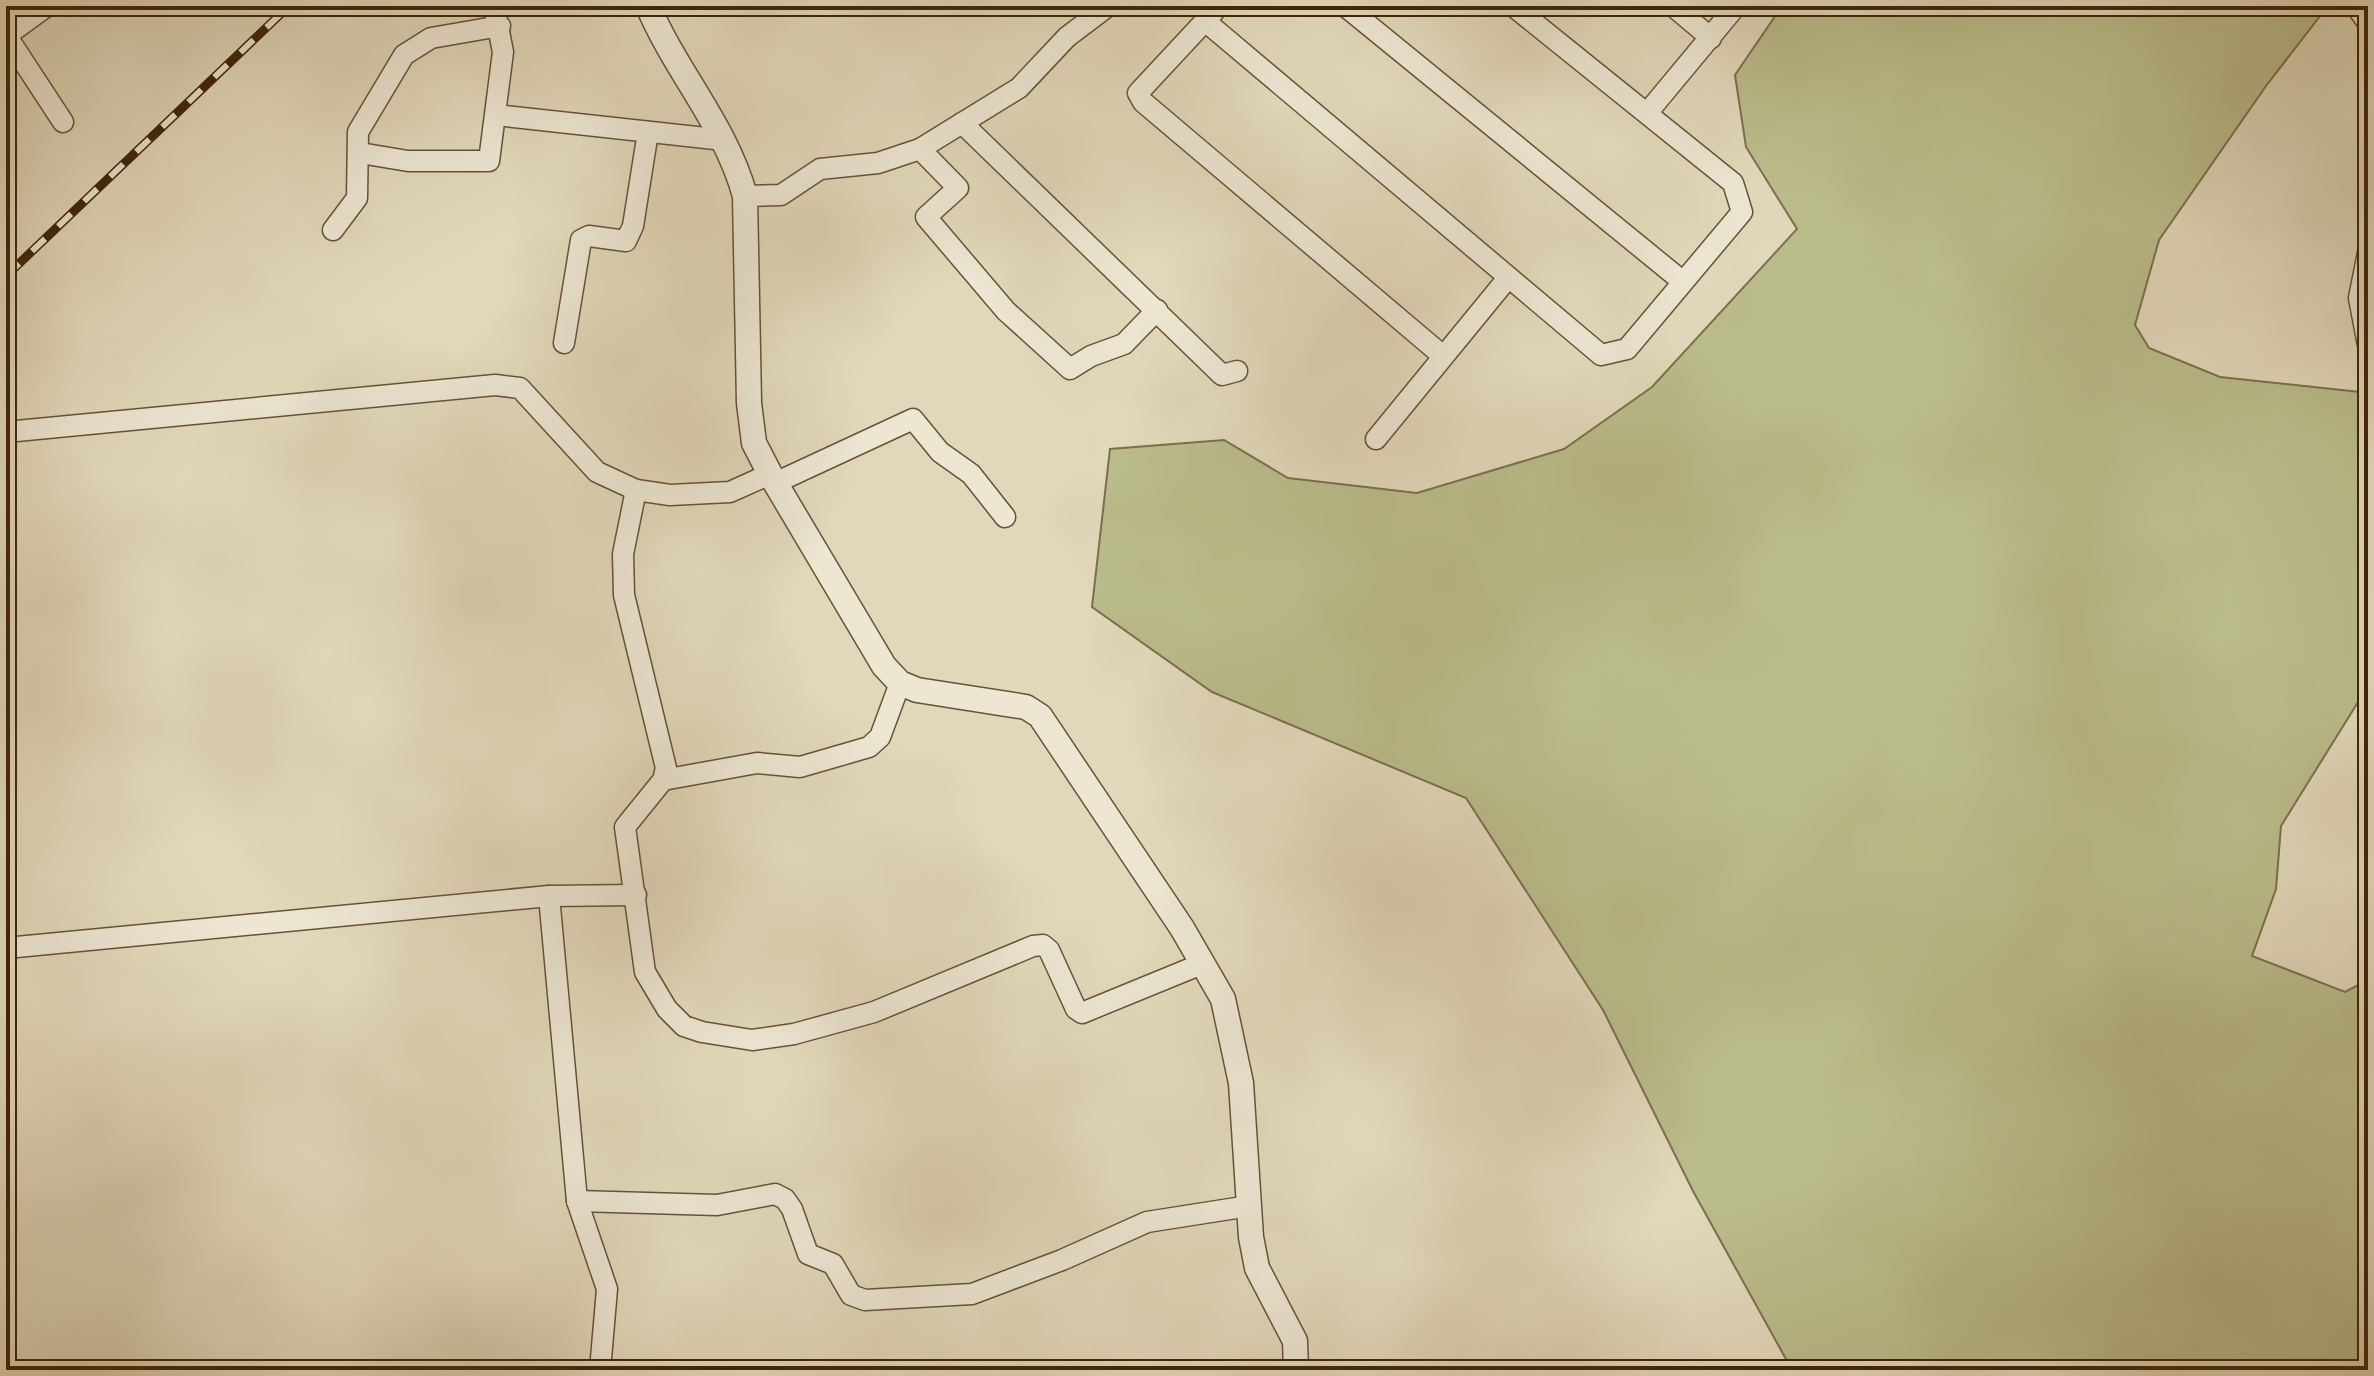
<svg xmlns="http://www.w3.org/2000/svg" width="2374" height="1376" font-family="Vollkorn,serif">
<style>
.green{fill:#babc8b;stroke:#7c704a;stroke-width:2}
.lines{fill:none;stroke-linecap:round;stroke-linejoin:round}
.minor-casing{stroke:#675235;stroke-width:23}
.tertiary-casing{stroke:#675235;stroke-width:27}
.minor{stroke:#ece6d3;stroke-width:20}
.tertiary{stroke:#ece6d3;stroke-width:24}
.rail-casing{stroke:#3e2508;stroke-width:9}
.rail{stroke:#ece6d3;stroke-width:6;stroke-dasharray:18;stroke-linecap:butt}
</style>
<rect width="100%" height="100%" fill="#e1d8bb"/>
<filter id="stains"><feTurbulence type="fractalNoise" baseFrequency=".0025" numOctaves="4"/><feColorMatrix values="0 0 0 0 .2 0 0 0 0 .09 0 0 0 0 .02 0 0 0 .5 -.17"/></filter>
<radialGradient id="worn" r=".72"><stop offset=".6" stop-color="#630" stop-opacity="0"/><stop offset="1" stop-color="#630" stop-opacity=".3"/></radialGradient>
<polygon class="green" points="1782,6 2327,7 2266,86 2159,240 2135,325 2149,348 2220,377 2360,392 2368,401 2368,686 2281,826 2276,889 2252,956 2345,992 2368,980 2368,1370 1792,1370 1693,1191 1603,1010 1466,798 1212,692 1092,607 1110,449 1224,440 1288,478 1417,493 1564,449 1652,387 1797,229 1746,147 1735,75"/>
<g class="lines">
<defs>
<g id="minor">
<polyline points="1219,6 1138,93 1143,102 1443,356"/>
<polyline points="1345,6 1682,281"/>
<polyline points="1673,6 1711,38"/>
<polyline points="2356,6 2368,23"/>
<polyline points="1205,21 1601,355 1627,349 1742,212 1733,183 1513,6"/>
<polyline points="6,35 63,122"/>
<polyline points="6,36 47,6"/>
<polyline points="1648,112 1736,6"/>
<polyline points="496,115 724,140"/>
<polyline points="962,123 1222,375 1237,371"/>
<polyline points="920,149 958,188 926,217 1006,311 1070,369 1091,356 1124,344 1157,310"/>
<polyline points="360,153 408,161 489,161 503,52 494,6"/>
<polyline points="745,196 781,195 820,169 878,163 920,149 1019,88 1067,37 1108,6"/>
<polyline points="333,230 357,198 358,132 404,55 431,38 500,26"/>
<polyline points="2368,253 2359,298 2368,345"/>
<polyline points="564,343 581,240 589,236 626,241 633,226 648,132"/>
<polyline points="6,432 495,385 520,388 597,472 636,490 670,495 730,492 770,474"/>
<polyline points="1376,439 1507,279"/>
<polyline points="775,483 913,419 940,452 971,474 1005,517"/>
<polyline points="636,490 623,554 624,595 666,768 663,780 625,827 645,972 667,1009 684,1026 702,1032 752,1040 794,1034 874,1012 1033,946 1043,945 1049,950 1076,1009 1082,1013 1204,963"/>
<polyline points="663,780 757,763 800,767 869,747 880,737 900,683"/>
<polyline points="549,896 577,1201 607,1289 600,1370"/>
<polyline points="6,948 549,896 636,895"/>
<polyline points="577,1201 717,1205 775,1194 785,1199 792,1209 808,1254 833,1264 851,1295 865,1300 972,1294 1062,1260 1147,1222 1249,1206"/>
</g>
<path id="tertiary" d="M648,6C676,72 726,126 745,196L749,403L754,443L770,474L884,666L900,683L917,690L1026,707L1040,716L1182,928L1223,999L1241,1083L1251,1237L1257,1268L1295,1341L1296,1370"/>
</defs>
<use href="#minor" class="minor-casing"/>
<use href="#tertiary" class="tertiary-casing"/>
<use href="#minor" class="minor"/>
<use href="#tertiary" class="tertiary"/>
<defs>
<polyline id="rail" points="6,276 289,6"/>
</defs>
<use href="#rail" class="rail-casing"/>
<use href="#rail" class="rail"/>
</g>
<rect width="2374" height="1376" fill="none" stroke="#e1d8bb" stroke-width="32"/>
<rect x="8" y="8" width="2358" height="1360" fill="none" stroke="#3e2508" stroke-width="4"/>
<rect x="16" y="16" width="2342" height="1344" fill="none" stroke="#3e2508" stroke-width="2"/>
<rect width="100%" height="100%" filter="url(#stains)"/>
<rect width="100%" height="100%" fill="url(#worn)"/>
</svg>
